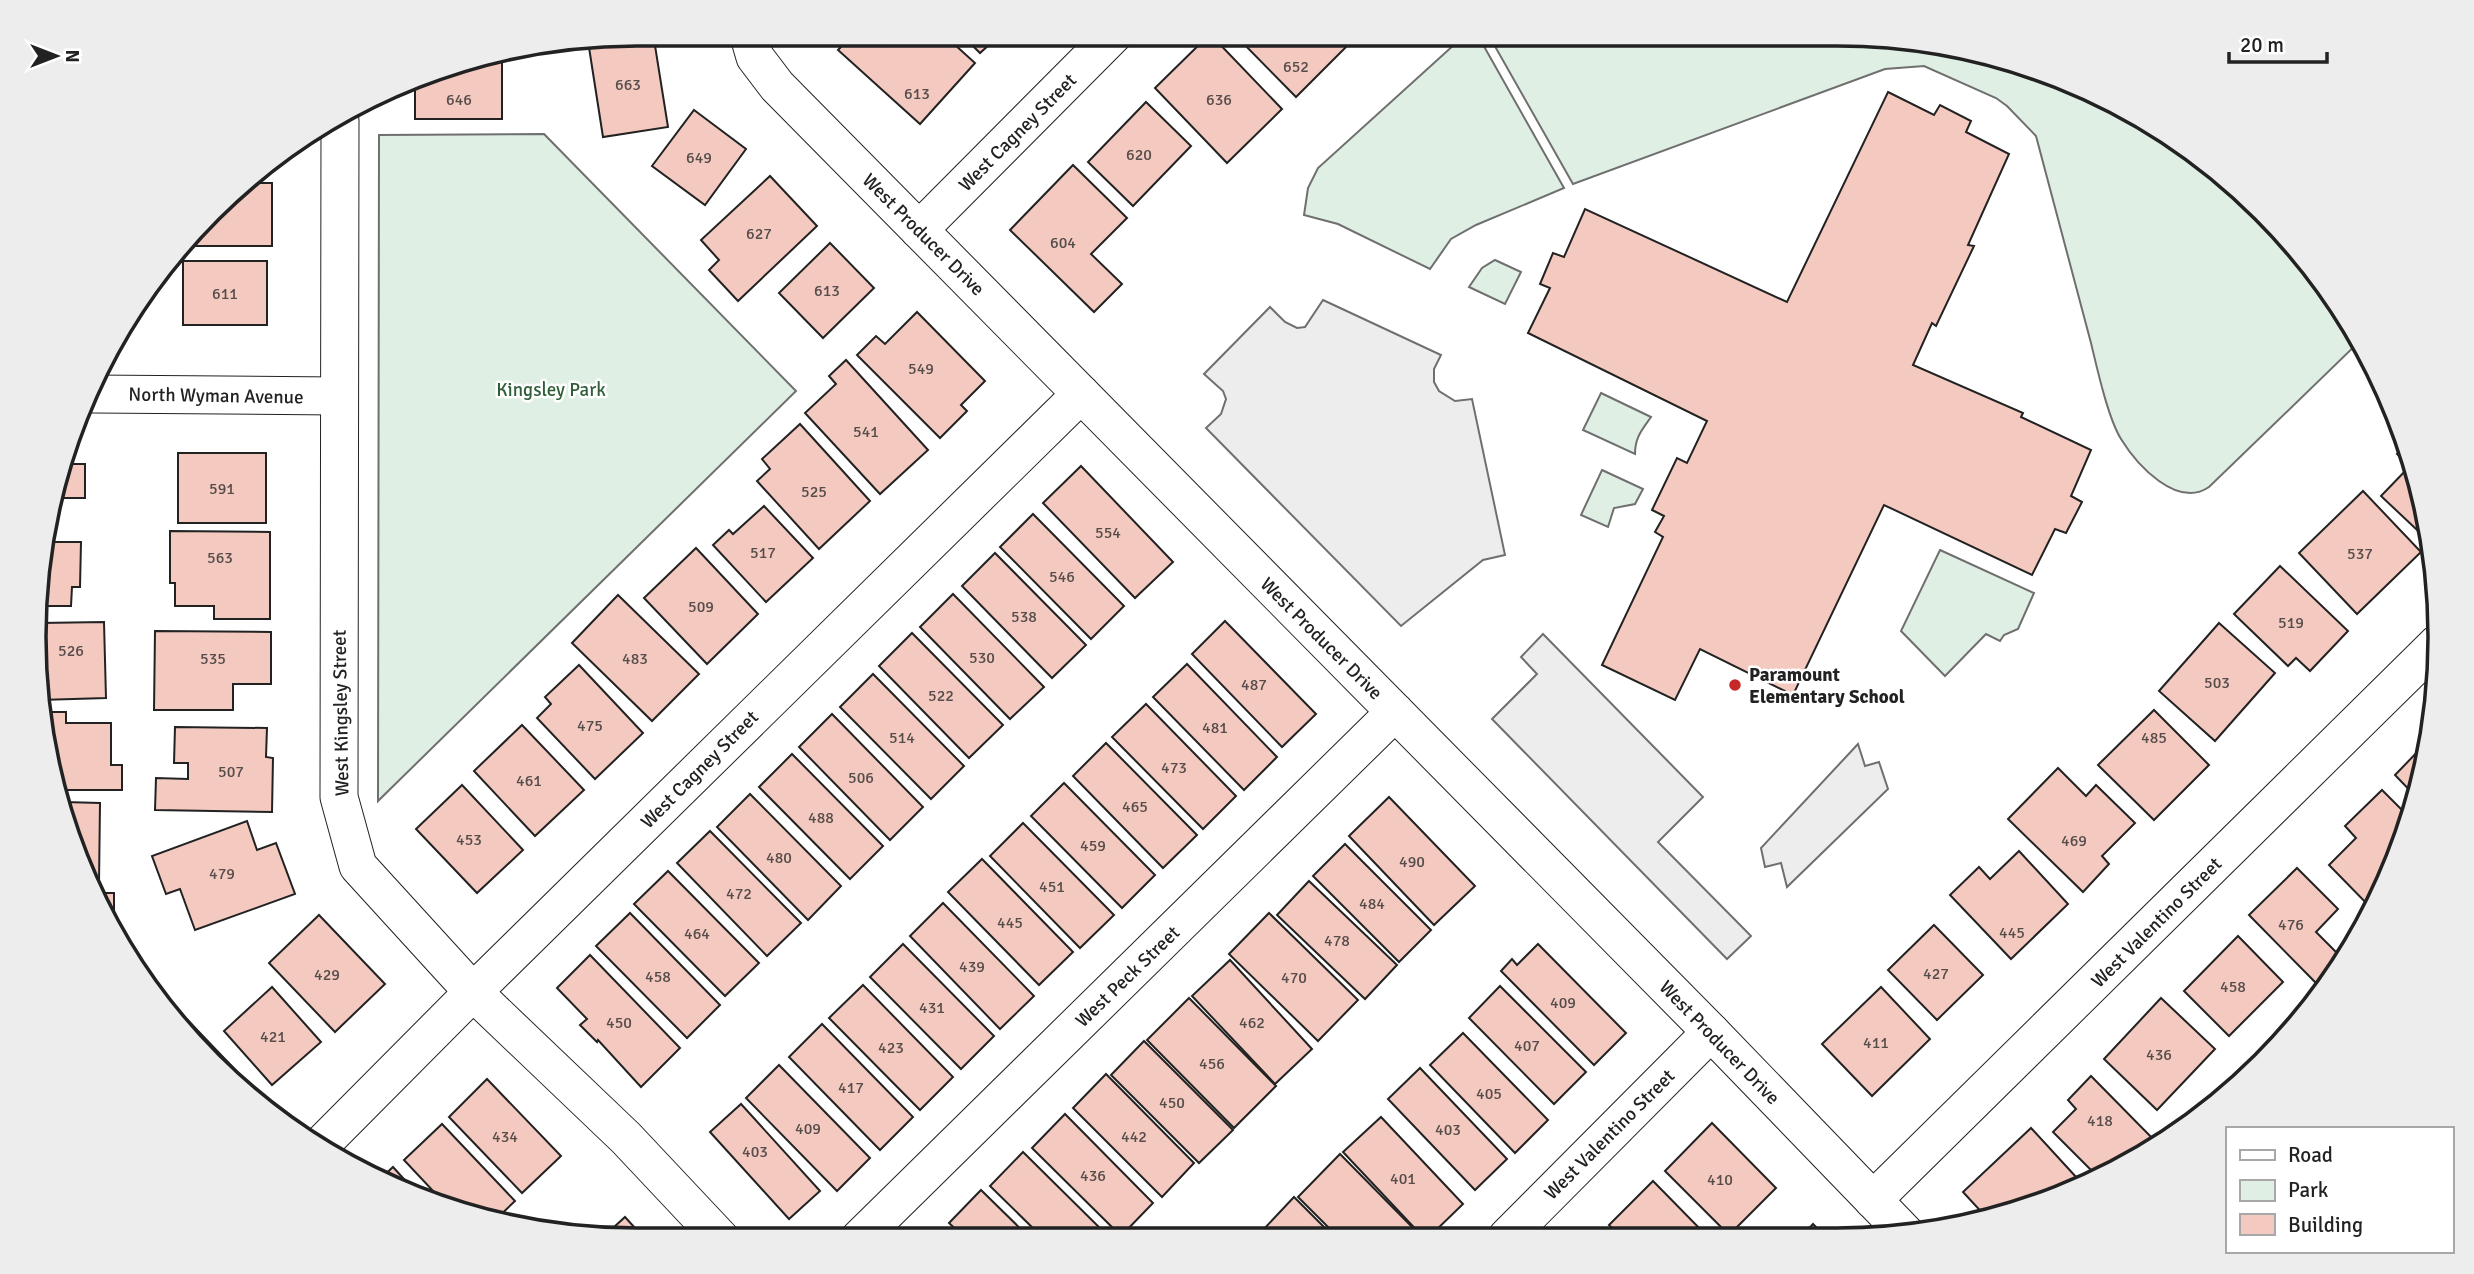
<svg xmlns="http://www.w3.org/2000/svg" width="2474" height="1274" font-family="Signika,sans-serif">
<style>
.green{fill:#e0efe3;stroke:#6f6f6f;stroke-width:2}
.parking{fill:#ededed;stroke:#6f6f6f;stroke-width:2}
.building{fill:#f3c9c0;stroke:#222;stroke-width:2}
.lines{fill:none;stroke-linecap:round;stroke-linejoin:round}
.minor-casing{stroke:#222;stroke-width:39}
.minor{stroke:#fff;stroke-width:37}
.poi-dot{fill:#c62828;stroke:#fff;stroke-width:2.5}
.labels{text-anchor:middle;stroke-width:5;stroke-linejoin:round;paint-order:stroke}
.number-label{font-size:16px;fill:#564c4a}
.street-label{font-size:19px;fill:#222;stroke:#fff}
.park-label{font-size:19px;fill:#2f5e38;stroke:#fff}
.poi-label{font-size:19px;font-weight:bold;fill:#222;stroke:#fff;text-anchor:start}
.rim{fill:none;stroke:#222;stroke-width:3.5}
</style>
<rect width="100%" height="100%" fill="#fff"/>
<g class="green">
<polygon points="1466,34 1477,34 1564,188 1476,225 1451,239 1430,269 1338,224 1304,215 1308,188 1318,168"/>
<path d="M1488,34L1876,35L1994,54L2104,96L2205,158L2291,239L2362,339L2209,487C2177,509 2137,465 2121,439C2108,418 2097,368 2091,343C2072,274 2054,205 2036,136L2007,106L1996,98L1924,66L1885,69L1573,184Z"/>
<polygon points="544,134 796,391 378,801 379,135"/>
<polygon points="1495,260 1521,272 1505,304 1469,287 1482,268"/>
<path d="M1601,393L1651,417C1642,430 1635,437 1635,454L1583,430Z"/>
<polygon points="1602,470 1643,489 1635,504 1614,508 1608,527 1581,515"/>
<polygon points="1940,550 2034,593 2018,629 2004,635 2000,641 1986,634 1945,676 1901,631"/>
</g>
<g class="parking">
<polygon points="1323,300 1441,355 1434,369 1434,382 1439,391 1455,401 1472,399 1505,555 1483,560 1401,626 1206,428 1221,414 1226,399 1223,391 1204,374 1270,307 1285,322 1297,328 1305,327"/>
<polygon points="1543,634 1703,797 1658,842 1751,936 1727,959 1492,719 1537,674 1521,657"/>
<polygon points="1858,744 1865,766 1879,762 1888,789 1787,887 1781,863 1765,867 1761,848"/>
</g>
<g class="building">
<polygon points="637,33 653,33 668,127 603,137 588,41"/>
<polygon points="854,33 874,33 887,46 898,34 943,34 975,63 920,124 838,50"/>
<polygon points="961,34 1001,34 980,53"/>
<polygon points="1210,34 1282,109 1227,163 1155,88"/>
<polygon points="1234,34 1359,34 1296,97"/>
<polygon points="502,56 502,119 415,119 415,80 443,65"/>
<polygon points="1888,92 1934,115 1940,105 1971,121 1966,132 2009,154 1968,245 1974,246 1936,326 1932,323 1913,365 2023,413 2021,417 2091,450 2071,496 2082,502 2066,533 2055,529 2032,575 1884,505 1793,695 1700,649 1675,700 1602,665 1663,537 1655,532 1664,516 1652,510 1677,458 1687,463 1707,421 1528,333 1550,288 1540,284 1553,253 1564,257 1585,209 1787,302"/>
<polygon points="1146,102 1191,146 1133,206 1088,162"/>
<polygon points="694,110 746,149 705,205 652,166"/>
<polygon points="1073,165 1127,218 1091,254 1122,284 1094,312 1010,230"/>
<polygon points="770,176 817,226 738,301 709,270 719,260 701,240"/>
<polygon points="246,183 272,183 272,246 190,246 190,243"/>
<polygon points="830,243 874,288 823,338 779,293"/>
<rect x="183" y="261" width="84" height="64"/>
<polygon points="917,312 985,381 961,405 967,411 940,438 857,355 876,336 885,344"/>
<polygon points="846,360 928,450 880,494 805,413 836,384 829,376"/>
<polygon points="800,424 870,501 819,549 757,481 770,469 762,459"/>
<polygon points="2408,442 2409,443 2432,544 2381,496 2410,466 2397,454"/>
<rect x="178" y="453" width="88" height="70"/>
<polygon points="61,464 85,464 85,498 54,498 54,514 51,514 54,481"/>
<polygon points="1081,466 1173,562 1135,598 1043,503"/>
<polygon points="2363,491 2421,552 2357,614 2299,553"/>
<polygon points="764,506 813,558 766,602 713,545 729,530 733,534"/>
<polygon points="1033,514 1124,606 1091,639 1000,547"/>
<polygon points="170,531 270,532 270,619 214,619 214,606 175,606 175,583 170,583"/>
<polygon points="48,542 81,542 80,587 72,587 71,606 42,606"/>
<polygon points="696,548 758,614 707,664 644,598"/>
<polygon points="995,553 1086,645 1052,678 962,586"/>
<polygon points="2280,566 2348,631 2310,671 2296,658 2288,666 2234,614"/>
<polygon points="953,594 1044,687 1010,719 920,627"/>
<polygon points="618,595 699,674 652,721 572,643"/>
<polygon points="1225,621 1316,714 1282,747 1192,654"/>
<polygon points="104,622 106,698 40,700 35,677 40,623"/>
<polygon points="2219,623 2275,673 2215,741 2159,691"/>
<polygon points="155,631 271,632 271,684 233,684 233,710 154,710"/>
<polygon points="912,633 1003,725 969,758 879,666"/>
<polygon points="1187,664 1277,757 1244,790 1153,697"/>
<polygon points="579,665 643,733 595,779 537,718 551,704 545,697"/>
<polygon points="873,674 964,766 931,799 840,707"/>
<polygon points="1146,704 1236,796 1203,829 1112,737"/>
<polygon points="2154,710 2209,765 2154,820 2098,765"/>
<polygon points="43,712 66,712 66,723 111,723 111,765 122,765 122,790 61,790"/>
<polygon points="832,714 923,807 890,840 799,747"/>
<polygon points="522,725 584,790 535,836 474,771"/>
<polygon points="175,727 267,728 266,757 273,758 272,812 155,810 156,778 188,779 188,763 174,763"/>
<polygon points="1106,743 1197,835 1163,868 1073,776"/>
<polygon points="2426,743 2428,745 2418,799 2395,775"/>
<polygon points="792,754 883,846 850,879 759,787"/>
<polygon points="2058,768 2086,796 2096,785 2135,823 2102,856 2109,864 2083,892 2008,819"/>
<polygon points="1064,783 1155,875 1122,908 1031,816"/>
<polygon points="462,785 523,850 477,893 416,829"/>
<polygon points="2382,790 2411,819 2374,911 2329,865 2356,838 2345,826"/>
<polygon points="750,794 841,886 808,920 717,827"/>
<polygon points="1389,797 1475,886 1434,925 1349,836"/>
<polygon points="64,802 100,803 99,884 89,884 79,868"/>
<polygon points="247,821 257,850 276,843 295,894 195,930 180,889 166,894 152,856"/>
<polygon points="1023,823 1114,915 1080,948 990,856"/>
<polygon points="710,831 801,923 767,956 677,863"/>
<polygon points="1345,844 1431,930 1399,962 1313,876"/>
<polygon points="2019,851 2068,904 2011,959 1950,895 1979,867 1990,879"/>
<polygon points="982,859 1073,952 1039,985 948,892"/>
<polygon points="2297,868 2338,909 2316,932 2342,958 2316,983 2249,915"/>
<polygon points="668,871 759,963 725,996 634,904"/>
<polygon points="1309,881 1397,965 1365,999 1277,915"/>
<polygon points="95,893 114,893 114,924"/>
<polygon points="943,903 1034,996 1000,1029 910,936"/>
<polygon points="630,913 720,1005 687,1038 596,946"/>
<polygon points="1269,913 1358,1000 1318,1041 1229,954"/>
<polygon points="319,915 385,984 335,1032 269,963"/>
<polygon points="1934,925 1983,975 1937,1020 1888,970"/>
<polygon points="2238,936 2283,982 2229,1036 2184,991"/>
<polygon points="903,944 994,1036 961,1069 870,977"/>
<polygon points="1538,944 1626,1033 1594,1065 1501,971 1512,959 1517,965"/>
<polygon points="590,955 680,1048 641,1087 598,1040 597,1042 580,1025 587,1019 557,988"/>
<polygon points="1230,960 1312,1049 1275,1084 1192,996"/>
<polygon points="863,985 953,1077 920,1110 829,1018"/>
<polygon points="1500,986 1586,1072 1554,1104 1469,1018"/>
<polygon points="272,987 321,1042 272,1085 224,1031"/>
<polygon points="1881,987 1930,1039 1872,1096 1822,1044"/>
<polygon points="1189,998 1276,1086 1234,1128 1147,1040"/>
<polygon points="2161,998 2215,1049 2157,1110 2104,1059"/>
<polygon points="179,1011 266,1102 260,1107 183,1035 172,1018"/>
<polygon points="822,1024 913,1117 880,1150 789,1057"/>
<polygon points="1463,1033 1548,1120 1515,1153 1430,1065"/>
<polygon points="1144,1041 1233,1130 1199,1163 1111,1075"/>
<polygon points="779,1065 870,1158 837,1191 746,1098"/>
<polygon points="1420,1068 1507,1159 1475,1190 1388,1099"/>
<polygon points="1106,1074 1194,1163 1162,1197 1073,1108"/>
<polygon points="2091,1076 2160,1146 2099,1178 2053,1132 2076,1109 2068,1100"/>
<polygon points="487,1079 561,1156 522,1193 449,1117"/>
<polygon points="741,1104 820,1191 789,1219 710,1132"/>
<polygon points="1065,1114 1153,1203 1121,1236 1032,1148"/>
<polygon points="1381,1117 1463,1204 1429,1237 1423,1237 1343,1152"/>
<polygon points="1712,1123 1776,1188 1729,1235 1665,1171"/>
<polygon points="442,1124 515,1201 493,1222 480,1220 449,1208 404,1160"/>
<polygon points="2031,1128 2077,1178 2061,1193 2063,1196 1986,1217 1963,1192"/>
<polygon points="1023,1152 1110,1238 1043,1238 990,1186"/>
<polygon points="1340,1154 1422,1237 1338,1237 1298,1197"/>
<polygon points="393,1167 421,1198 378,1181"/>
<polygon points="1653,1181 1707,1236 1620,1236 1609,1225"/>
<polygon points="981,1190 1030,1238 965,1238 949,1223"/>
<polygon points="1294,1197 1334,1237 1268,1237 1262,1231"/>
<polygon points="625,1217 645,1239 601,1239"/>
<polygon points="1813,1224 1825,1236 1802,1236"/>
</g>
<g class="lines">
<defs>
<g id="minor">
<polyline points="748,33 755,57 777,86 1711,1032 1908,1236"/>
<polyline points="340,120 339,797 358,866 473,992 626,1138 721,1239"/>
<polyline points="919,230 1114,34"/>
<polyline points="93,394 338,396"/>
<polyline points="319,1147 473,992 1081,394"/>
<polyline points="1873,1200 2438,643"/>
<polyline points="1507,1237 1711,1032"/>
<polyline points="859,1239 1395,712"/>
</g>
</defs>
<use href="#minor" class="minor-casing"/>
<use href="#minor" class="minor"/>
</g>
<circle class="poi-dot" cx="1735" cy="685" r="7"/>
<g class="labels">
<g class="number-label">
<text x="1296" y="72">652</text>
<text x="628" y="90">663</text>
<text x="917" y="99">613</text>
<text x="459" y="105">646</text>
<text x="1219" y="105">636</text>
<text x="1139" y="160">620</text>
<text x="699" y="163">649</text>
<text x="759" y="239">627</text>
<text x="1063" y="248">604</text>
<text x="827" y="296">613</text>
<text x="225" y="299">611</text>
<text x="921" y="374">549</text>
<text x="866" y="437">541</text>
<text x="222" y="494">591</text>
<text x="814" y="497">525</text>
<text x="1108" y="538">554</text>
<text x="763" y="558">517</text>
<text x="2360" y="559">537</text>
<text x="220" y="563">563</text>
<text x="1062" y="582">546</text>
<text x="701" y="612">509</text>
<text x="1024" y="622">538</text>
<text x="2291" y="628">519</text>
<text x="71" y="656">526</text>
<text x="982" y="663">530</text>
<text x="213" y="664">535</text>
<text x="635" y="664">483</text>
<text x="2217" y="688">503</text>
<text x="1254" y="690">487</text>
<text x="941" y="701">522</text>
<text x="590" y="731">475</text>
<text x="1215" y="733">481</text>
<text x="902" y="743">514</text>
<text x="2154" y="743">485</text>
<text x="1174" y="773">473</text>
<text x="231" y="777">507</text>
<text x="861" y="783">506</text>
<text x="529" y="786">461</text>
<text x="1135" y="812">465</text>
<text x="821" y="823">488</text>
<text x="469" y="845">453</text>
<text x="2074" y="846">469</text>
<text x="1093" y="851">459</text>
<text x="779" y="863">480</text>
<text x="1412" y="867">490</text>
<text x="222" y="879">479</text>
<text x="1052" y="892">451</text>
<text x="739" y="899">472</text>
<text x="1372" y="909">484</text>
<text x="1010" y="928">445</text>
<text x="2291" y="930">476</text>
<text x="2012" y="938">445</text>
<text x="697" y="939">464</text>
<text x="1337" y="946">478</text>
<text x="972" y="972">439</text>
<text x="1936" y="979">427</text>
<text x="327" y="980">429</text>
<text x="658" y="982">458</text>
<text x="1294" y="983">470</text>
<text x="2233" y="992">458</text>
<text x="1563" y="1008">409</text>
<text x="932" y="1013">431</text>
<text x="619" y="1028">450</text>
<text x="1252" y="1028">462</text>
<text x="273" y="1042">421</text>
<text x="1876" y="1048">411</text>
<text x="1527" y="1051">407</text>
<text x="891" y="1053">423</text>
<text x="2159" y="1060">436</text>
<text x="1212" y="1069">456</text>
<text x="851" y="1093">417</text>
<text x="1489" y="1099">405</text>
<text x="1172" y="1108">450</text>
<text x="2100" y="1126">418</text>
<text x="808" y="1134">409</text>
<text x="1448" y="1135">403</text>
<text x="505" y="1142">434</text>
<text x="1134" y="1142">442</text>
<text x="755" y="1157">403</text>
<text x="1093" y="1181">436</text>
<text x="1403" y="1184">401</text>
<text x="1720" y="1185">410</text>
</g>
<g class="street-label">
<text transform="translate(1017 132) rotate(-45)" y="7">West Cagney Street</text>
<text transform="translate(924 234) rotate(45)" y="7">West Producer Drive</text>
<text transform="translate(216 395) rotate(1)" y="7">North Wyman Avenue</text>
<text transform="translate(1322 638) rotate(45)" y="7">West Producer Drive</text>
<text transform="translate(340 713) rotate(-91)" y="7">West Kingsley Street</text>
<text transform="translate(699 769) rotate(-45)" y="7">West Cagney Street</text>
<text transform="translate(2156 922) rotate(-45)" y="7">West Valentino Street</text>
<text transform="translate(1127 976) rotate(-44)" y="7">West Peck Street</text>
<text transform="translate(1720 1042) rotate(46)" y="7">West Producer Drive</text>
<text transform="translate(1609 1134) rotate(-45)" y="7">West Valentino Street</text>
</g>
<g class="park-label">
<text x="551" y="396">Kingsley Park</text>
</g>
<g class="poi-label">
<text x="1749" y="681">Paramount<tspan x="1749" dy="22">Elementary School</tspan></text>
</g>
</g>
<path d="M0 0H2474V1274H0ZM637 46H1837A591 591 0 0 1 2428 637V637A591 591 0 0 1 1837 1228H637A591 591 0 0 1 46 637V637A591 591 0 0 1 637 46Z" fill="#ededed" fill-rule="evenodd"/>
<path class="rim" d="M637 46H1837A591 591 0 0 1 2428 637V637A591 591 0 0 1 1837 1228H637A591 591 0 0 1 46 637V637A591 591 0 0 1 637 46Z"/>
<rect x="2226" y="1127" width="228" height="126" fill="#ffffff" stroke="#a7a7a7" stroke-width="2"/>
<rect x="2240" y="1150" width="35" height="10" fill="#ffffff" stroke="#a7a7a7" stroke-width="2"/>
<text x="2288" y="1162" font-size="21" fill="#222222">Road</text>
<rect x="2240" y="1180" width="35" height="21" fill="#e0efe3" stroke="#a7a7a7" stroke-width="2"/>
<text x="2288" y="1197" font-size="21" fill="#222222">Park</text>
<rect x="2240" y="1214" width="35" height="21" fill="#f3c9c0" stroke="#a7a7a7" stroke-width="2"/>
<text x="2288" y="1232" font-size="21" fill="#222222">Building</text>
<g transform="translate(56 56) rotate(90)" stroke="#ffffff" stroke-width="5" paint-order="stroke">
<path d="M0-5L12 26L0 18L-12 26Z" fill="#222222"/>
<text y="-10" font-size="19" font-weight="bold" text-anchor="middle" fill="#222222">N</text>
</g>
<path d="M2229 52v10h98v-10" fill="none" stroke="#222222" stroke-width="3.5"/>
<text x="2240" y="52" font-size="21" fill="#222222" stroke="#ffffff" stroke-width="5" paint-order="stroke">20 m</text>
</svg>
